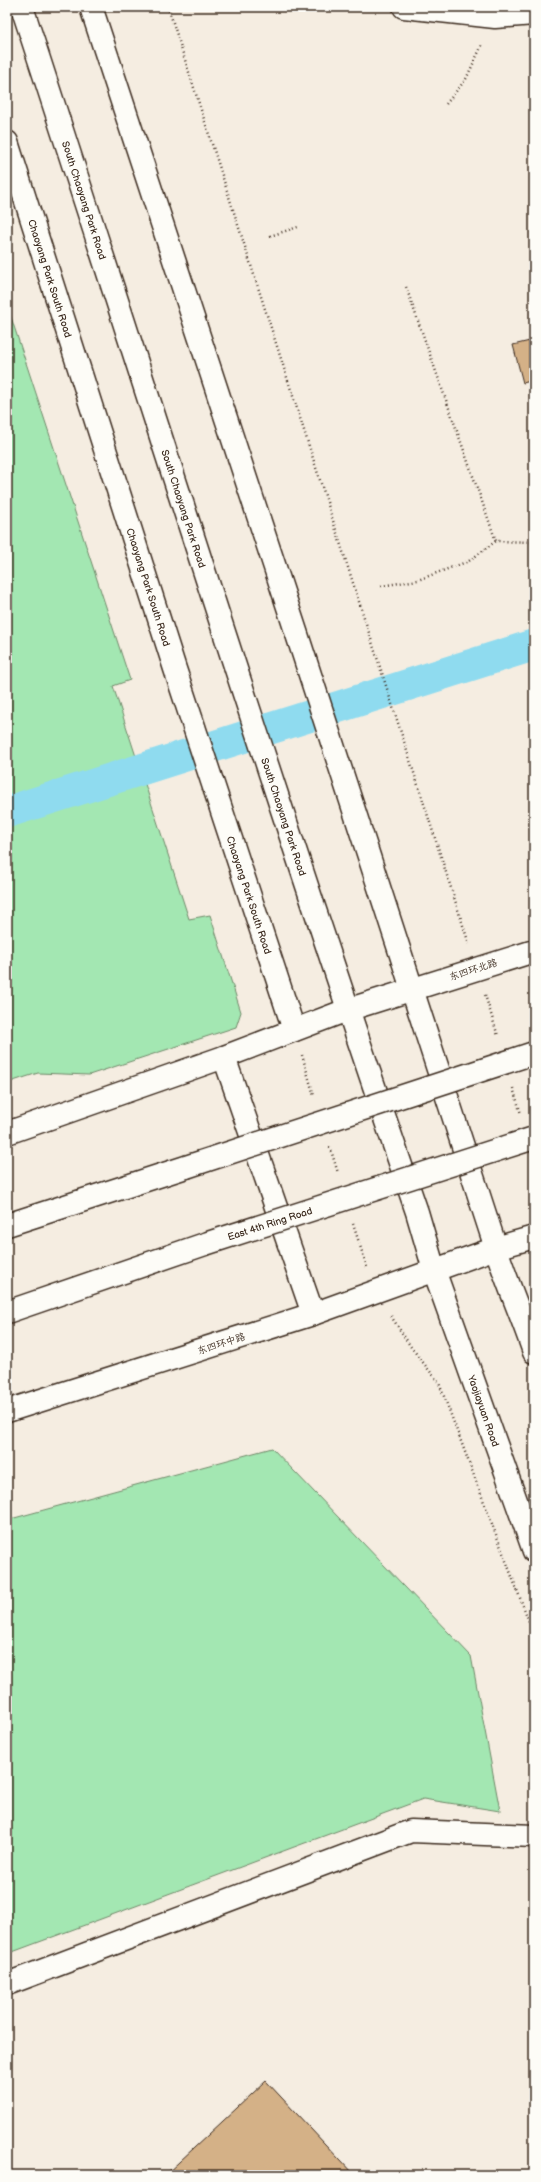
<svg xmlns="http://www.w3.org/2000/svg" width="541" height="2182" font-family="'Balsamiq Sans','LXGW WenKai TC',sans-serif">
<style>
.green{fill:#a3e7b2;stroke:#6f8868}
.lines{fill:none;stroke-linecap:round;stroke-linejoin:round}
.canal{stroke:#8fdbef;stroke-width:32}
.building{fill:#d4b187;stroke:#3b2a1e}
.minor-casing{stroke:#3b2a1e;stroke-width:25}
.major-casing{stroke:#3b2a1e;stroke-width:25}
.highway-casing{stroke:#3b2a1e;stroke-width:25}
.path{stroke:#3b2a1e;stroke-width:2.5;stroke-dasharray:1 3;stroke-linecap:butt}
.minor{stroke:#fdfcf7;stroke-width:22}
.major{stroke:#fdfcf7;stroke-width:22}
.highway{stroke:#fdfcf7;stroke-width:22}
.highway-bridge-casing{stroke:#3b2a1e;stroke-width:25;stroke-linecap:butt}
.highway-bridge{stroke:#fdfcf7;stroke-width:22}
.labels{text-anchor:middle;stroke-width:3.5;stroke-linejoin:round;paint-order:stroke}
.street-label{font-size:10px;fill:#3b2a1e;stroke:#fdfcf7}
</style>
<rect width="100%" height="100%" fill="#f5ede1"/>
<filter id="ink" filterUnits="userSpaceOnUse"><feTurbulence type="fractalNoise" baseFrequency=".025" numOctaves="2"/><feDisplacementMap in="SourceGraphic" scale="8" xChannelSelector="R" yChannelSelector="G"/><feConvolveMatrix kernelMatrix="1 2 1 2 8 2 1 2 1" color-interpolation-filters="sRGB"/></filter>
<g filter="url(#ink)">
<g class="green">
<polygon points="7,305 130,680 113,686 189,919 210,915 241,1012 236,1027 89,1075 38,1073 7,1083"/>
<polygon points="272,1448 471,1656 500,1811 423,1799 7,1954 7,1520"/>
</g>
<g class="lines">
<polyline class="canal" points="7,812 534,645"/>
</g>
<g class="building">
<polygon points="534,340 534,380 523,383 513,345"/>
<polygon points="266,2081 354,2175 165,2175"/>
</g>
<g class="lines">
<defs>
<g id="minor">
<polyline points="404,7 495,17 534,14"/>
<path id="s1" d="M7,142L175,669L294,1030"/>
<polyline points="224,1057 313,1314"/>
<polyline points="7,1133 224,1057 347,1010 534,951"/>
<polyline points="7,1411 313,1314 496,1248 534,1237"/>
<polyline points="7,1984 411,1831 534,1836"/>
</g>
<g id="major">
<path id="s2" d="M22,7C153,409 279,812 417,1212L434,1270L534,1551"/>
<path d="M91,7C227,419 362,832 495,1245C506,1281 522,1316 534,1352"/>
</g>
<g id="highway">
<polyline points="7,1225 186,1167"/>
<polyline points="7,1312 205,1244"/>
</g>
</defs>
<use href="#minor" class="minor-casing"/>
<use href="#major" class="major-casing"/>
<use href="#highway" class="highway-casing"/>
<g class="path">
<polyline points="168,7 469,944"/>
<polyline points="446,104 466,79 483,43"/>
<polyline points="270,236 298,227"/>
<polyline points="406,287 496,541"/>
<polyline points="381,586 418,580 469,561 496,541 534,542"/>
<polyline points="485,995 498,1036"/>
<polyline points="302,1055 314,1096"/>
<polyline points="513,1088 521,1114"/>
<polyline points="330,1147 338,1173"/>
<polyline points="353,1224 367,1267"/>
<polyline points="391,1316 411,1347 439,1383 534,1635"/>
</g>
<use href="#minor" class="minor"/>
<use href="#major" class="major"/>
<use href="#highway" class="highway"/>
<defs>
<g id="highway-bridge">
<polyline points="186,1167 534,1053"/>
<path id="s3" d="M205,1244L534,1138"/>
</g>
</defs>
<use href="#highway-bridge" class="highway-bridge-casing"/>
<use href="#highway-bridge" class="highway-bridge"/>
</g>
</g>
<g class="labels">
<g class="street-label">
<text dy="4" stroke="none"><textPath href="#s2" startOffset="203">South Chaoyang Park Road</textPath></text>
<text dy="4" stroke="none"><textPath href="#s1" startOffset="143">Chaoyang Park South Road</textPath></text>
<text dy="4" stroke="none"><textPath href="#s2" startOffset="527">South Chaoyang Park Road</textPath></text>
<text dy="4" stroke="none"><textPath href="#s1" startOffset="467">Chaoyang Park South Road</textPath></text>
<text dy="4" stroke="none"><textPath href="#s2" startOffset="851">South Chaoyang Park Road</textPath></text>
<text dy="4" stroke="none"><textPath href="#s1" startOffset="791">Chaoyang Park South Road</textPath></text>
<text transform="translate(473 969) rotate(-18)" y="4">东四环北路</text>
<text dy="4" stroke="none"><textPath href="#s3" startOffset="68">East 4th Ring Road</textPath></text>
<text transform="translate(221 1343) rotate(-18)" y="4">东四环中路</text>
<text dy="4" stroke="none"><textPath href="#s2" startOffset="1478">Yaojiayuan Road</textPath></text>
</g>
</g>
<rect width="541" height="2182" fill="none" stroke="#fdfcf7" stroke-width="24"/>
<rect x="12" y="12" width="517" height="2158" fill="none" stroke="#3b2a1e" stroke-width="1.5" filter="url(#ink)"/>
</svg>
